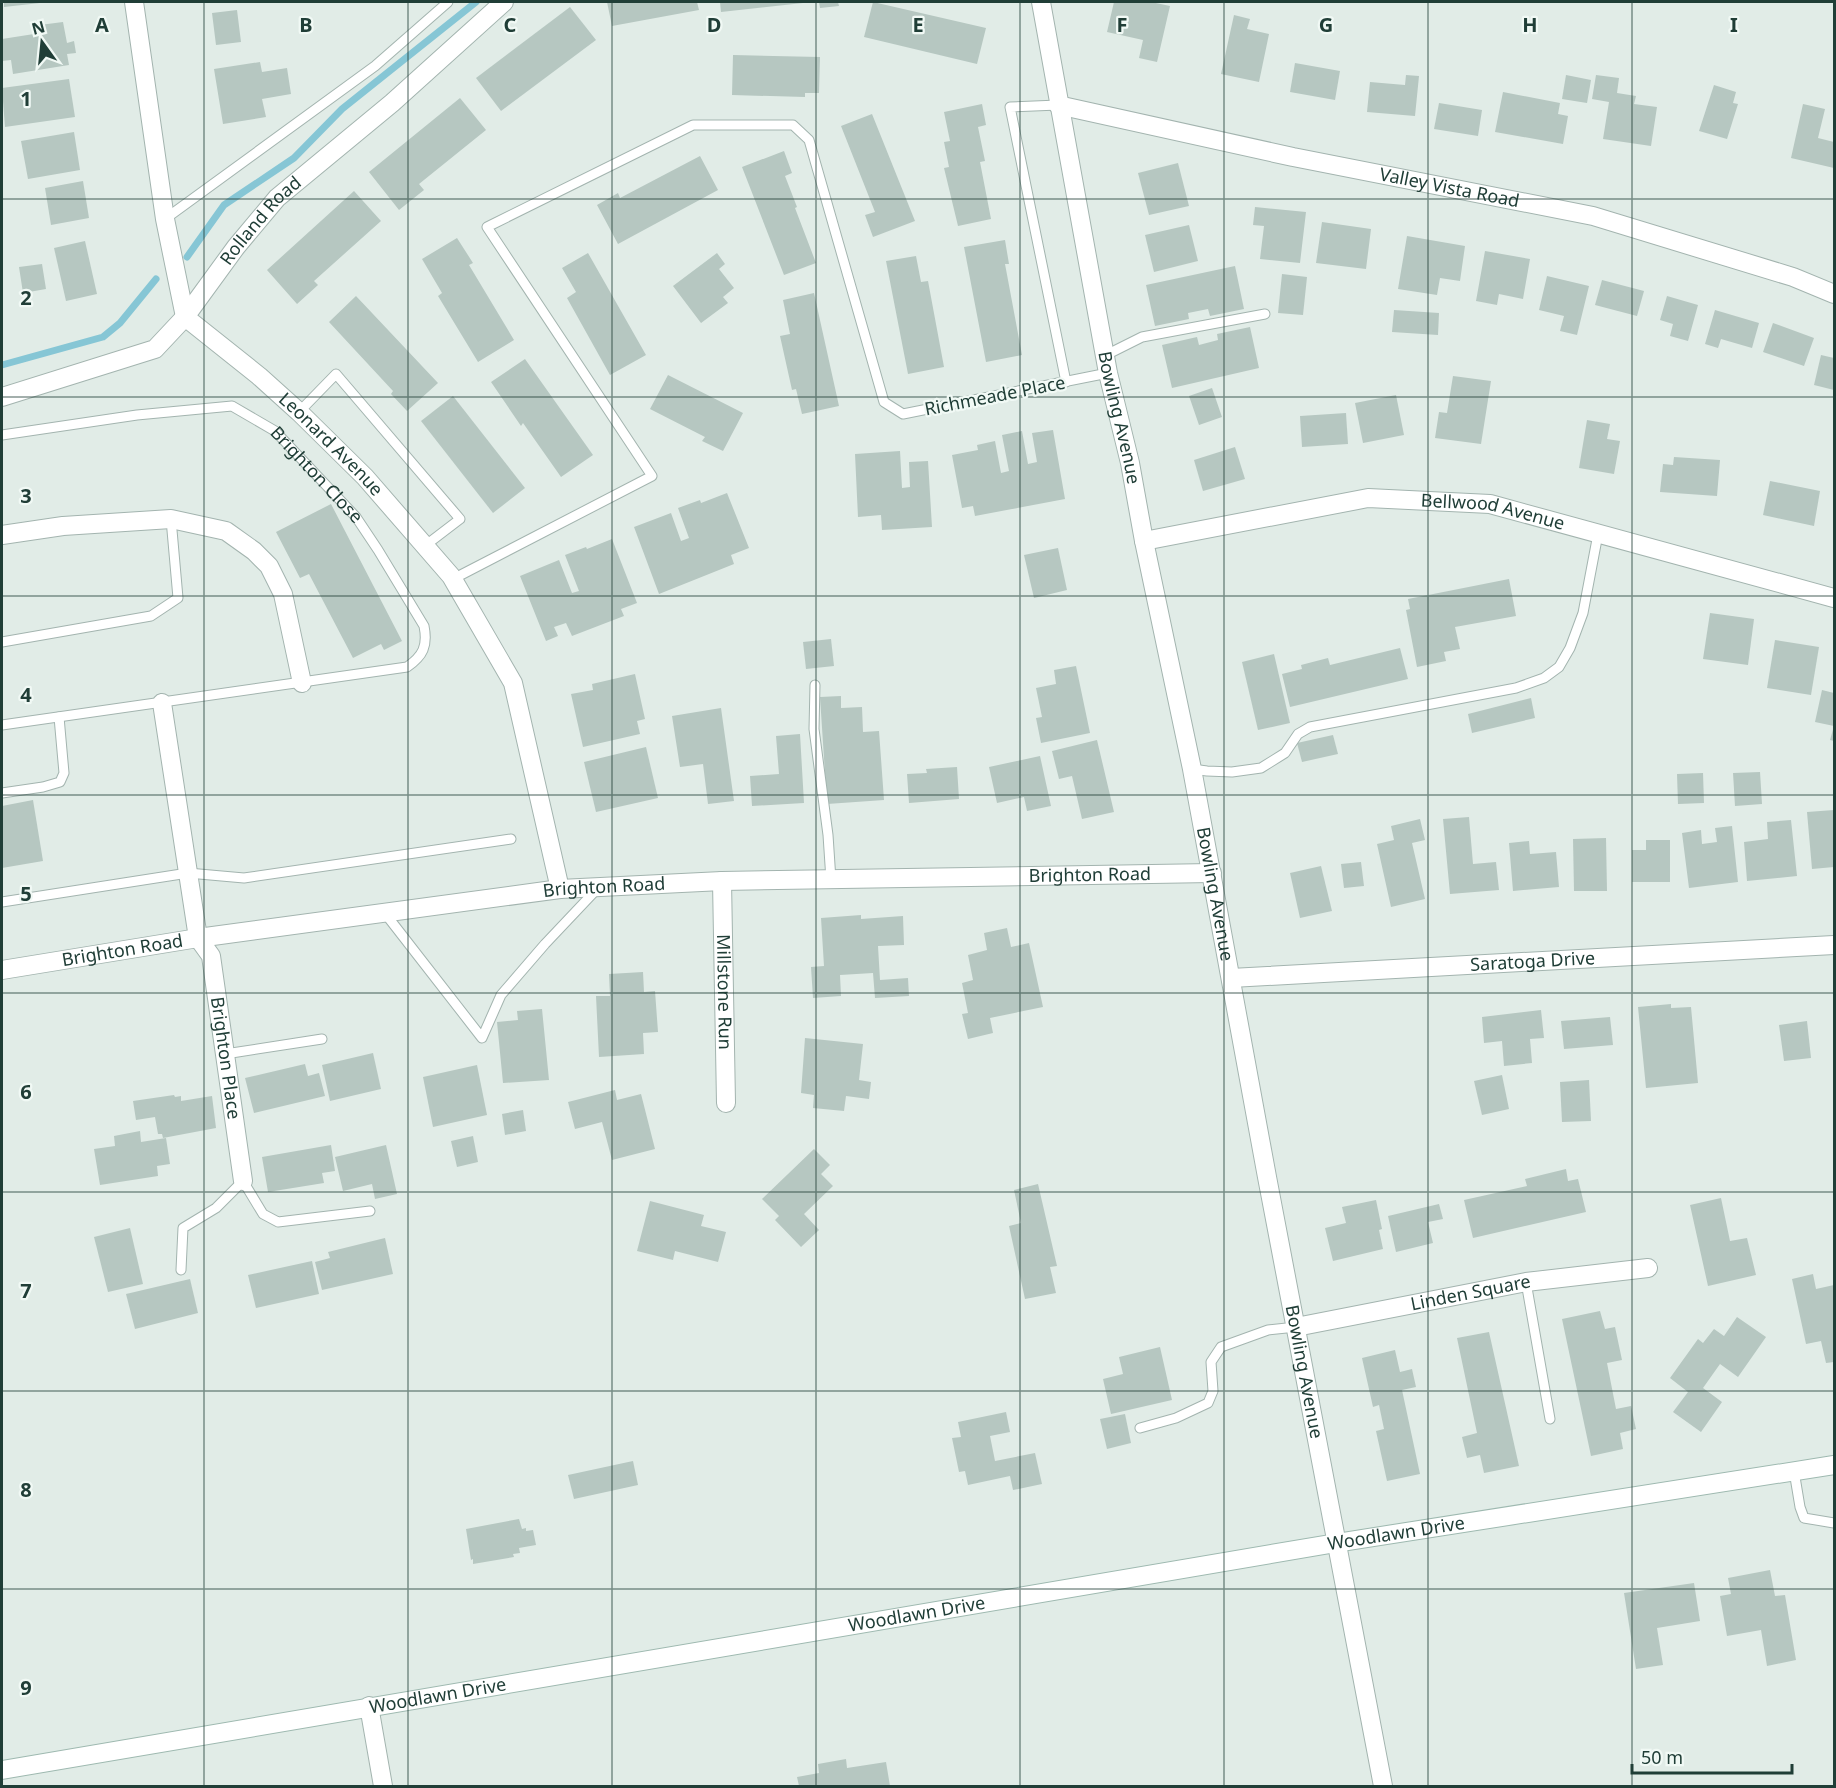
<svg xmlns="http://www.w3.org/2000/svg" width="1836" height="1788" font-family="'Noto Sans',sans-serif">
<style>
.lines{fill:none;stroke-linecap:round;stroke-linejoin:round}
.stream{stroke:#86c6d5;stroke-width:7}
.building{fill:#b6c7c1}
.service-casing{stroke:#a3b4af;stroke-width:11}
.minor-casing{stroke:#a3b4af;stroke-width:20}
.tertiary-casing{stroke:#a3b4af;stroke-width:20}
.secondary-casing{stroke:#9eb9b0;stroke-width:20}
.service{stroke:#fff;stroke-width:9}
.minor{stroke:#fff;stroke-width:18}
.tertiary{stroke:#fff;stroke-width:18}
.secondary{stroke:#fff;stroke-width:18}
.grid{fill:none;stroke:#203e37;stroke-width:1.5;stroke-opacity:0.55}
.labels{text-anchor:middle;stroke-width:4.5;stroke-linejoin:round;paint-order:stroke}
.street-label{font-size:18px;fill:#203e37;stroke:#f1f9f5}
.grid-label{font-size:20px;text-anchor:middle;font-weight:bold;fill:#203e37;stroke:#f1f9f5;stroke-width:4.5;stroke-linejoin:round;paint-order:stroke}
</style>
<rect width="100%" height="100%" fill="#e1ece7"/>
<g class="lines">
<g class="stream">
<polyline points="187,257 224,205 294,158 342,109 476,2"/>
<polyline points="2,365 103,337 120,323 156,279"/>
</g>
</g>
<g class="building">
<polygon points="4,2 40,2 40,3 4,7"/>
<polygon points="607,2 697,2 699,10 612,26"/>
<polygon points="720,2 803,2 803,3 721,12"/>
<polygon points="819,2 838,2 839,6 820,8"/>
<polygon points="873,2 986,28 977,64 864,37"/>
<polygon points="1114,2 1151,2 1170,6 1157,62 1139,58 1143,40 1107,32"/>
<polygon points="570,7 596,40 501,111 476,78"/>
<polygon points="237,10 241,42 216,45 212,13"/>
<polygon points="1234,15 1250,19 1247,29 1269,34 1259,82 1221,74"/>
<polygon points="63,22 67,43 74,41 76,53 67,54 69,65 13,74 11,60 2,61 2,39 34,34 32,26"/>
<polygon points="733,55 820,57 819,93 805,93 805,97 732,95"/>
<polygon points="260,62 262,72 287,68 291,94 262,99 266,117 223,124 214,69"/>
<polygon points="1295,63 1340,71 1335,100 1290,92"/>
<polygon points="1406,75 1419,76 1415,116 1367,112 1370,82 1405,85"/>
<polygon points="1566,75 1591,80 1587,103 1562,99"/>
<polygon points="1596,75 1619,78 1617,93 1636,96 1634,104 1657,107 1651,146 1603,139 1609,102 1592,99"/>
<polygon points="69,79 75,117 5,127 2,88"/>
<polygon points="1714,85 1736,92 1733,103 1738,104 1727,139 1699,131"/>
<polygon points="1503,92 1560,103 1558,114 1568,116 1563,144 1495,132"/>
<polygon points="460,98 486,130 419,184 424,190 399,210 369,172"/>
<polygon points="1439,103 1482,110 1478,136 1434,129"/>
<polygon points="982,104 986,125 978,127 985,161 980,162 991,219 958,226 944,168 949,167 944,142 950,141 944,112"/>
<polygon points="1803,104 1825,109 1818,138 1834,142 1834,168 1791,158"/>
<polygon points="872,114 915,221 873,237 865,215 875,212 841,126"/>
<polygon points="74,132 80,170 28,179 21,141"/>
<polygon points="784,151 792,173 785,176 797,207 795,208 816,263 784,275 742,167"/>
<polygon points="700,156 718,190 618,244 597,205 618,193 620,198"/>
<polygon points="1178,163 1189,206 1149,215 1138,173"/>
<polygon points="83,181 89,218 51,225 45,188"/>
<polygon points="354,191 381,221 314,281 318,285 297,304 267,270"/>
<polygon points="1255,207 1306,212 1300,263 1260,259 1264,226 1253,225"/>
<polygon points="1322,222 1371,229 1366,269 1316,263"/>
<polygon points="1189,225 1198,261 1154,272 1145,235"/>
<polygon points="1407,236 1465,246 1460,281 1440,278 1437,295 1398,289"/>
<polygon points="457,238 473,263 469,265 514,340 478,362 438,296 442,293 422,259"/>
<polygon points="1005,240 1009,264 1005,264 1022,355 986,362 964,247"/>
<polygon points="85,241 97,294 66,301 54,248"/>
<polygon points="1485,251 1530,259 1523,299 1499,294 1497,305 1476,301"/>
<polygon points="588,253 646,355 610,375 567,298 576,292 562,268"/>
<polygon points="717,253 725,264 719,269 734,288 723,297 728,303 701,323 673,286"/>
<polygon points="916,256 921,282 928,281 944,367 908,374 886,261"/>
<polygon points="42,264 46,289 23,293 19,267"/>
<polygon points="1235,266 1244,309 1210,316 1208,309 1188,313 1189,319 1155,326 1146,285"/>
<polygon points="1282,274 1307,277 1303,315 1278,313"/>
<polygon points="1547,276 1589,286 1577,335 1560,331 1564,316 1539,310"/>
<polygon points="1602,280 1644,291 1637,316 1595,305"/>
<polygon points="814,293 839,406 802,414 796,389 792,390 780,336 790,334 783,300"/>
<polygon points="356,296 438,383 407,411 391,394 393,391 329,322"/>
<polygon points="1667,296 1698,305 1688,341 1670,336 1673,324 1660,320"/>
<polygon points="1394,310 1439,313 1438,335 1392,332"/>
<polygon points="1715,310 1759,323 1752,348 1721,339 1718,348 1705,344"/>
<polygon points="1773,323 1814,338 1804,366 1763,352"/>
<polygon points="1250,327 1259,368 1172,388 1162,345 1197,337 1199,345 1218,340 1217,334"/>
<polygon points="1821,355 1834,358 1834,390 1814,385"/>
<polygon points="525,359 593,455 561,477 523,423 521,426 491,382"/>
<polygon points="668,375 743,413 723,451 702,441 705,437 650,409"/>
<polygon points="1453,376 1491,381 1481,444 1435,438 1439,412 1447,413"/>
<polygon points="1212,388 1222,417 1199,425 1189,396"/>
<polygon points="1396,395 1404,435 1363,443 1355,403"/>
<polygon points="453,396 525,488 493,513 421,421"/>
<polygon points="1346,413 1348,444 1302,447 1300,416"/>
<polygon points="1587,420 1610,424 1607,439 1620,441 1614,474 1579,468"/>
<polygon points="1053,430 1065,499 975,516 973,506 962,508 952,455 978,450 977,445 995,441 1001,473 1009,471 1002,435 1022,431 1028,464 1037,462 1032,433"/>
<polygon points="1235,447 1245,479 1203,491 1194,460"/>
<polygon points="900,451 902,488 910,487 909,462 928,461 932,527 882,530 881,515 858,517 855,454"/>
<polygon points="1674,457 1720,460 1717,496 1660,492 1663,464 1673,465"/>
<polygon points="1770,481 1820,491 1814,526 1763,515"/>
<polygon points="727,493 749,548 731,555 734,564 659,594 634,527 671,513 681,541 689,538 678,508 700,500 701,503"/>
<polygon points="331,504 402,641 384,650 381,644 353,658 309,574 300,578 276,532"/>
<polygon points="612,539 637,603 621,609 624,616 572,636 566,623 554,627 558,636 546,641 520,576 559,560 572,593 579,591 565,555 586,547 587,549"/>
<polygon points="1058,548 1067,590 1034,598 1024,555"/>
<polygon points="1509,579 1516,616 1455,627 1460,649 1444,652 1446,661 1417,667 1406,610 1410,609 1408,599"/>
<polygon points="1710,613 1754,619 1748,665 1703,659"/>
<polygon points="831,639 834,666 806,669 803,642"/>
<polygon points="1775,640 1819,647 1811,695 1767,688"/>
<polygon points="1400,648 1408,679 1290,707 1282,674 1302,669 1301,665 1328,658 1330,665"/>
<polygon points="1274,654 1290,723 1258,730 1242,662"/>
<polygon points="1076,666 1090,733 1041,743 1036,718 1042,717 1036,688 1056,684 1054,670"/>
<polygon points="635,674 645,719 637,721 640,734 583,747 571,694 593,690 592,684"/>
<polygon points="1822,690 1834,693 1834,741 1830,740 1834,726 1815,722"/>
<polygon points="841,696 841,708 862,707 863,732 879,731 884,800 827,804 820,697"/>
<polygon points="1531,698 1535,718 1472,733 1468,714"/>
<polygon points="721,708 734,801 708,804 703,764 680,767 672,716"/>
<polygon points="800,734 804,803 752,806 750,776 779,774 776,736"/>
<polygon points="1333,735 1338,754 1302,762 1297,743"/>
<polygon points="1097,740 1114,812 1082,819 1072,776 1059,779 1052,751"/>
<polygon points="646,747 658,798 596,812 584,762"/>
<polygon points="1040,756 1051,806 1027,811 1024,797 997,803 989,767"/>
<polygon points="957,767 959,799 909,803 907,774 927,773 926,769"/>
<polygon points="1760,772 1762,804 1735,806 1733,773"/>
<polygon points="1703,773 1704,803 1678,804 1677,774"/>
<polygon points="33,800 43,861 2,868 2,806"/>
<polygon points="1834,810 1834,867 1812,869 1807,812"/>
<polygon points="1469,817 1473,864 1496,862 1499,890 1450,894 1443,819"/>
<polygon points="1420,819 1425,840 1412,843 1425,899 1391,907 1377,844 1394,840 1391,826"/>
<polygon points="1791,820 1797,876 1747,881 1744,842 1768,839 1767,822"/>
<polygon points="1732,826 1738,882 1689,888 1682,833 1701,830 1702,844 1717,842 1715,828"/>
<polygon points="1606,838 1607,891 1574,891 1573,839"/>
<polygon points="1646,840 1670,840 1670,882 1632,882 1632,850 1646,850"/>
<polygon points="1529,841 1530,854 1556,852 1559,887 1513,891 1509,843"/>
<polygon points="1361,862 1364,886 1344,888 1341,864"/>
<polygon points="1321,866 1332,911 1300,918 1290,873"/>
<polygon points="861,915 861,919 903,916 904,945 878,946 880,980 908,978 909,996 875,998 873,973 840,975 841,996 813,998 811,967 824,966 821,918"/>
<polygon points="1007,928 1011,947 1029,943 1043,1007 990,1018 993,1033 968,1039 962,1014 968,1013 962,983 973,980 968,955 987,950 984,933"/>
<polygon points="643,972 644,992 655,991 658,1032 643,1033 644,1054 599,1057 596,996 610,996 609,974"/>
<polygon points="1671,1004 1671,1008 1691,1007 1698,1083 1646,1088 1638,1007"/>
<polygon points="542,1009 549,1080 503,1083 497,1022 518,1020 517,1011"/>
<polygon points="1541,1010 1544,1038 1530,1039 1532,1063 1504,1066 1502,1041 1484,1043 1482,1017"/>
<polygon points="1610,1017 1613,1045 1564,1049 1561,1021"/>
<polygon points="1807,1021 1811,1058 1784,1061 1779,1025"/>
<polygon points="805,1038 863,1044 859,1080 871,1082 869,1099 846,1096 844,1111 813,1108 814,1095 801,1093"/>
<polygon points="373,1053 381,1089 330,1101 322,1065"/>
<polygon points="305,1064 308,1076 319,1073 325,1096 254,1113 245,1078"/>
<polygon points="477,1065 487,1115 433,1127 423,1077"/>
<polygon points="1502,1075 1509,1109 1482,1115 1474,1081"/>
<polygon points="1589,1080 1591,1121 1562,1122 1560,1082"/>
<polygon points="615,1090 617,1100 641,1094 655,1149 612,1160 602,1122 575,1129 568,1102"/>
<polygon points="174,1095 175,1097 181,1096 181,1101 212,1096 216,1128 163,1138 162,1134 158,1134 155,1117 136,1120 133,1101"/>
<polygon points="523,1110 526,1131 505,1135 502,1114"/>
<polygon points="140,1131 141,1142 166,1138 170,1164 157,1166 158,1176 100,1185 94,1149 115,1146 114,1136"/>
<polygon points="473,1136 478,1162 457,1167 451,1141"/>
<polygon points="331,1145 335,1171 322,1173 324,1183 268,1192 262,1157"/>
<polygon points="386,1145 397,1194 375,1199 372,1184 343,1191 335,1157"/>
<polygon points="814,1149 830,1165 821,1174 833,1186 804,1214 819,1230 801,1247 775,1220 779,1216 762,1199"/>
<polygon points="1566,1169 1568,1181 1578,1179 1586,1212 1473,1238 1464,1200 1527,1186 1525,1179"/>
<polygon points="1038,1184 1057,1266 1050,1267 1056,1293 1025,1299 1009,1226 1021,1223 1014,1190"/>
<polygon points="1721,1198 1730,1241 1747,1238 1756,1275 1708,1286 1690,1205"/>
<polygon points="1376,1200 1382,1229 1379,1230 1383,1249 1333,1261 1325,1228 1346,1223 1342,1207"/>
<polygon points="650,1201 704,1215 701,1226 726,1232 718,1262 675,1251 673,1260 637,1251"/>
<polygon points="1439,1204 1443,1219 1428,1222 1433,1243 1396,1252 1388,1216"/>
<polygon points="130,1228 143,1284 108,1292 94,1237"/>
<polygon points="385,1238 393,1274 322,1290 315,1262 330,1258 328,1252"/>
<polygon points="312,1261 319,1294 256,1308 248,1275"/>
<polygon points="1813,1274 1816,1289 1834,1285 1834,1362 1826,1363 1821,1341 1806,1344 1792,1279"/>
<polygon points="190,1279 198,1313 135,1329 126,1294"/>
<polygon points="1600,1311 1605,1329 1615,1327 1622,1360 1607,1363 1616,1409 1631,1406 1636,1429 1620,1433 1623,1449 1591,1456 1562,1319"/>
<polygon points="1737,1317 1766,1337 1738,1377 1720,1364 1703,1388 1722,1402 1701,1432 1673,1412 1688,1392 1670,1378 1698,1339 1703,1343 1714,1329 1724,1336"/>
<polygon points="1489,1332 1519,1466 1484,1473 1480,1455 1467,1458 1462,1437 1477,1433 1457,1338"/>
<polygon points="1160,1347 1172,1400 1111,1414 1103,1379 1123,1374 1119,1357"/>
<polygon points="1395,1350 1400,1372 1412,1369 1416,1387 1402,1390 1420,1474 1387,1481 1376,1431 1384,1429 1379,1405 1373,1407 1362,1358"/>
<polygon points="1006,1412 1010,1432 990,1436 995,1461 1035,1453 1042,1484 1013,1490 1010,1476 968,1485 965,1471 959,1472 952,1438 961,1437 958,1422"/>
<polygon points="1125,1414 1131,1443 1107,1449 1100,1419"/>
<polygon points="633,1461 638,1485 574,1499 568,1475"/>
<polygon points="519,1519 522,1529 526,1528 526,1531 533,1530 536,1545 519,1548 520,1553 513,1554 514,1557 473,1564 473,1559 471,1560 466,1529"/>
<polygon points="1770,1570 1775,1596 1785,1595 1796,1660 1767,1666 1761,1630 1727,1636 1720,1596 1731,1594 1728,1578"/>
<polygon points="1694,1583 1700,1621 1657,1628 1663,1665 1636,1669 1624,1593"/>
<polygon points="846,1759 847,1768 886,1762 890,1786 799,1786 797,1777 819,1773 818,1764"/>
</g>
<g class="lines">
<defs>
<g id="service">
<polyline points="1058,105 1010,107 1066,382"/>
<polyline points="165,219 375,66 448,2"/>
<polyline points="1104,356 1142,337 1265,314"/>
<polyline points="299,412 336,374 460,519 426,545"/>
<path id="s1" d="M2,435L137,415L232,406L275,431L356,517L378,550L424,626C428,646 423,656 407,667L2,725"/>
<polyline points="453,579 652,476 487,227 693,125 793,125 809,140 884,402 903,414 1108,373"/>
<polyline points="2,642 151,616 178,598 171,519"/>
<polyline points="815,685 814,729 828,835 831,880"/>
<polyline points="1192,769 1207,771 1232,772 1261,768 1285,753 1298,734 1310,727 1516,688 1544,678 1559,667 1570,648 1583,613 1598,534"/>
<polyline points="2,793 43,787 60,782 64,773 59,717"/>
<polyline points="2,902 188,873 244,878 511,839"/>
<polyline points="384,912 482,1038 501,995 545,944 597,889"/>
<polyline points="225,1054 322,1039"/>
<polyline points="181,1270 183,1228 216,1208 243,1181 263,1214 278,1222 370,1211"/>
<polyline points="1526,1282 1550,1419"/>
<polyline points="1140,1428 1176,1418 1208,1403 1213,1391 1211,1362 1221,1347 1268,1330 1296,1327"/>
<polyline points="1794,1471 1800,1507 1804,1518 1834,1523"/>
</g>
<g id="minor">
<path id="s2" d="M134,2L165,219L185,317L259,376L299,412L365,477L451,576L513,683L560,889"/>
<path id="s3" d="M1058,105L1293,157L1593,216L1793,277L1834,294"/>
<path id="s4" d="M2,397L155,349L185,317L236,247L277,198L392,103L504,2"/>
<polyline points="2,535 63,526 171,519 226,531 254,551 269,566 283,594 302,683"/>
<path id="s5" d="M1144,541L1368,498L1490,504L1834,598"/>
<path id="s6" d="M162,703L198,938L211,956L243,1181"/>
<path id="s7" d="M722,881L726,1103"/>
<path id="s8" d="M2,970L198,938L560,889L722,881L1212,873"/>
<path id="s9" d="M1231,978L1834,945"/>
<path id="s10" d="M1296,1327L1526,1282L1648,1268"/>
<polyline points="369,1706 383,1786"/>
</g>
<g id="tertiary">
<path id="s11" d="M1041,2L1108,373L1130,463L1144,541L1192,769L1267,1177L1383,1786"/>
</g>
<g id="secondary">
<path id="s12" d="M2,1770L1336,1543L1834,1465"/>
</g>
</defs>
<use href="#service" class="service-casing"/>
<use href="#minor" class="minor-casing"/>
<use href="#tertiary" class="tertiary-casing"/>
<use href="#secondary" class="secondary-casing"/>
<use href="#service" class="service"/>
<use href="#minor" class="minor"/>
<use href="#tertiary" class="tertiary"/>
<use href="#secondary" class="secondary"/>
</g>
<path class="grid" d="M204,2V1786M408,2V1786M612,2V1786M816,2V1786M1020,2V1786M1224,2V1786M1428,2V1786M1632,2V1786M2,199H1834M2,397H1834M2,596H1834M2,795H1834M2,993H1834M2,1192H1834M2,1391H1834M2,1589H1834"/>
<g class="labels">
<g class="street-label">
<text dy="6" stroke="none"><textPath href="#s3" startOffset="400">Valley Vista Road</textPath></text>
<text dy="6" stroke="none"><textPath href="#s4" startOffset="327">Rolland Road</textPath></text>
<text transform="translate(995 396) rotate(-11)" y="6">Richmeade Place</text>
<text dy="6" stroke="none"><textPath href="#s11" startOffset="423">Bowling Avenue</textPath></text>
<text dy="6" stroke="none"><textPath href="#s2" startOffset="513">Leonard Avenue</textPath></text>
<text dy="6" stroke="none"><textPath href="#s1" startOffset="342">Brighton Close</textPath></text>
<text dy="6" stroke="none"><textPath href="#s5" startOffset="354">Bellwood Avenue</textPath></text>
<text dy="6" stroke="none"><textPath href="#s8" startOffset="1094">Brighton Road</textPath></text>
<text dy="6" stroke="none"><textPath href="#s8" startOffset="608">Brighton Road</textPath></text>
<text dy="6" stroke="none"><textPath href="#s11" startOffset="909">Bowling Avenue</textPath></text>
<text dy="6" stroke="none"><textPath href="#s8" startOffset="122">Brighton Road</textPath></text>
<text dy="6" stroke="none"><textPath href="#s9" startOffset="302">Saratoga Drive</textPath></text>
<text dy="6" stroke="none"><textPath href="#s7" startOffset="111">Millstone Run</textPath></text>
<text dy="6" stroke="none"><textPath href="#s6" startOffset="363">Brighton Place</textPath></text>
<text dy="6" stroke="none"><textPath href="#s10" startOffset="178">Linden Square</textPath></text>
<text dy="6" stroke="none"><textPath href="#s11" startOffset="1395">Bowling Avenue</textPath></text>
<text dy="6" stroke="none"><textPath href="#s12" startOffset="1414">Woodlawn Drive</textPath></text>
<text dy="6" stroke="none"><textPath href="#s12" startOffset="928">Woodlawn Drive</textPath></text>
<text dy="6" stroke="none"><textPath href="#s12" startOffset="442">Woodlawn Drive</textPath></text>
</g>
</g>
<g class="grid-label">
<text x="102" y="32">A</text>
<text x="306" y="32">B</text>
<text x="510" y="32">C</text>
<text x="714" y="32">D</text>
<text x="918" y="32">E</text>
<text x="1122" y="32">F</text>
<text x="1326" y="32">G</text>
<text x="1530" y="32">H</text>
<text x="1734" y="32">I</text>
<text x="26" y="106">1</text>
<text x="26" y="305">2</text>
<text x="26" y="503">3</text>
<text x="26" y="702">4</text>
<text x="26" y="901">5</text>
<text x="26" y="1099">6</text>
<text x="26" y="1298">7</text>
<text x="26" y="1497">8</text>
<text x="26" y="1695">9</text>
</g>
<rect width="1836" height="1788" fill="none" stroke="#203e37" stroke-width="6"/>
<g transform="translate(42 42) rotate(345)" stroke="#f1f9f5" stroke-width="4.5" paint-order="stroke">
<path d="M0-4.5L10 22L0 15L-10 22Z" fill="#203e37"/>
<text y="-9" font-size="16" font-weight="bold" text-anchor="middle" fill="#203e37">N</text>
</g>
<path d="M1632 1764v9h160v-9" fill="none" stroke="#203e37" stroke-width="3"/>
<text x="1641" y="1764" font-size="18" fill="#203e37" stroke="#f1f9f5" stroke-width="4.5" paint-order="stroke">50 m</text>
</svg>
